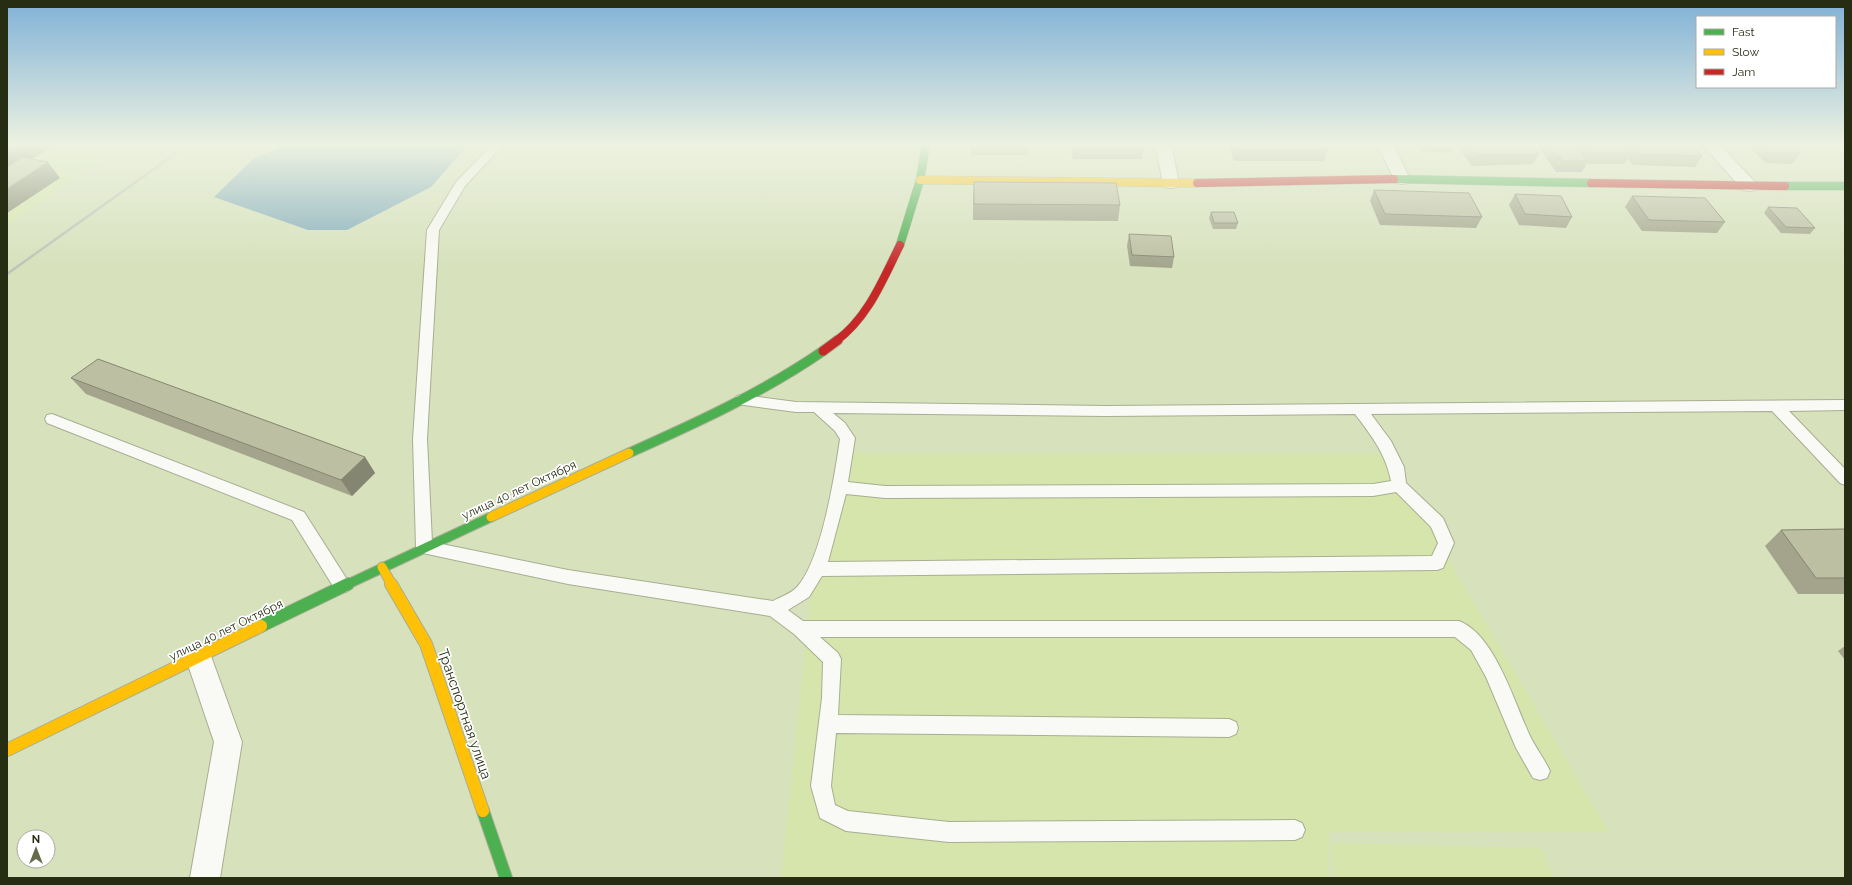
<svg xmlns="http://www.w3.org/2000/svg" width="1852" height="885" font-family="Raleway,sans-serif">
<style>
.built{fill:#d6e5ac}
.water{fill:#84adbd}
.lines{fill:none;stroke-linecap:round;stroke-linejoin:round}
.lane-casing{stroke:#a7ae91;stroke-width:2}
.street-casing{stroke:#a7ae91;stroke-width:2}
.fast-far2-casing{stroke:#a7ae91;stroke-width:9}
.fast-far1-casing{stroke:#a7ae91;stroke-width:11}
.fast-casing{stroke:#a7ae91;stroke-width:14}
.slow-far2-casing{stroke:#a7ae91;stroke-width:9}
.slow-far1-casing{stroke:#a7ae91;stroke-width:11}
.slow-casing{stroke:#a7ae91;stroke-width:14}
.jam-far1-casing{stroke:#a7ae91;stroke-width:9}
.jam-casing{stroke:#a7ae91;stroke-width:11}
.lane{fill:#f9faf5;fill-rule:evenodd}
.street{fill:#f9faf5;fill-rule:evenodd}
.fast-far2{stroke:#4caf50;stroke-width:8}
.fast-far1{stroke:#4caf50;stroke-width:9}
.fast{stroke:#4caf50;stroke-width:12}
.slow-far2{stroke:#ffc107;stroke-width:8}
.slow-far1{stroke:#ffc107;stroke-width:9}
.slow{stroke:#ffc107;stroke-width:12}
.jam-far1{stroke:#c62828;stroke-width:8}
.jam{stroke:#c62828;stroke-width:9}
.rail{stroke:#bfc2b8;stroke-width:2.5}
.wall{fill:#a3a48b}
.shaded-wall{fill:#848671}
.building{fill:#bdbfa2;stroke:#848671}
.labels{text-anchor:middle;stroke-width:3.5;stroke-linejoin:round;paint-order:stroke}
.street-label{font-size:12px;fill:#272d13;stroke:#fff}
.near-street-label{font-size:14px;fill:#272d13;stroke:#fff}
</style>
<rect width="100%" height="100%" fill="#d7e1bc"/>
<g class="built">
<polygon points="7,144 125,144 7,225"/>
<polygon points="850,453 1386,453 1609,832 1329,832 1329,878 781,878 810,601"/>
<polygon points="1332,843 1542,848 1554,878 1334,878"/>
</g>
<polygon class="water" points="290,144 469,144 431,187 347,230 308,230 214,197 254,158"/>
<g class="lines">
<defs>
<g id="lane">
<path d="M493,144H504L465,186L439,230L427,439L432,542L568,570L773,601C780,597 790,594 796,588C821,563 835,474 840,439L835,431L814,412H796L737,404L735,400L737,396L742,395L796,402L1105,406L1845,400V410L1789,411L1845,469V485L1840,483L1772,411L1371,414L1391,441L1404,467L1406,483L1443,518L1454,543L1443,568L1437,570L822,576L809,597L788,610L803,621H1459C1494,634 1514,701 1529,734C1535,747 1544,758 1550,771L1547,778L1540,780L1533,778L1516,748L1486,677L1471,650L1455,637H820L838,653L841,659L838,715L1229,719L1236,722L1238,728L1236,734L1229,737L836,733L831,786L835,805L848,811L949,822L1295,820L1302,823L1305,830L1302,837L1295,840L949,842L846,831L820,818L811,786L822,698L823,662L794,634L770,616L568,584L418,552L416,547L413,439L427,230L456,182ZM833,413L1105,416L1355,414C1371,435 1386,454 1391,481L1373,484L885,486L848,482L855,438L845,423ZM1396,492L1431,527L1438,543L1432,556L828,562L846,494L885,498L1373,496Z"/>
<polygon points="52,414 304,512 348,581 350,586 348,591 342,593 336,591 292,520 47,423 45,419 47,415"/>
</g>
<g id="street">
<polygon points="1155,144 1171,144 1179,183 1177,187 1171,188 1165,187 1163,183"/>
<polygon points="1377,144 1393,144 1410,179 1408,183 1402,184 1396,183"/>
<polygon points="1702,144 1719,144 1755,182 1757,186 1755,190 1749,191 1743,190"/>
<polygon points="198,644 207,648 211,656 242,742 220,878 190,878 214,742 185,656 189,648"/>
</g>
<g id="fast-far2">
<polyline points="1394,179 1591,183"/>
<polyline points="1785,186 1845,186"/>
<polyline points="900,245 920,180 926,144"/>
</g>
<g id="fast-far1">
<path d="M629,453C696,423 762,393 823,351"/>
<polyline points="346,585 491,517"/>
</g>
<g id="fast">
<polyline points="261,626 348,584"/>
<polyline points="483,811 506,878"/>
</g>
<polyline id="slow-far2" points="920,180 1197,183"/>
<g id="slow-far1">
<polyline points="491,517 629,453"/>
<polyline points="382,567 392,585"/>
</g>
<g id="slow">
<polyline points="391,584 426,644 483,811"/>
<polyline points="7,750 261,626"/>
</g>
<g id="jam-far1">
<polyline points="1197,183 1394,179"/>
<polyline points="1591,183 1785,186"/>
<path d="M836,341C868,318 883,279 900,245"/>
</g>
<polyline id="jam" points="823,351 838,340"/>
</defs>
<use href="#lane" class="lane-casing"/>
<use href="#street" class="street-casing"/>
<use href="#fast-far2" class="fast-far2-casing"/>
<use href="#fast-far1" class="fast-far1-casing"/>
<use href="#fast" class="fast-casing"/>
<use href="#slow-far2" class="slow-far2-casing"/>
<use href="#slow-far1" class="slow-far1-casing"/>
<use href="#slow" class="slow-casing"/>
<use href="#jam-far1" class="jam-far1-casing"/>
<use href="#jam" class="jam-casing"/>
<use href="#lane" class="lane"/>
<use href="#street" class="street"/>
<use href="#fast-far2" class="fast-far2"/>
<use href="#fast-far1" class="fast-far1"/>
<use href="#fast" class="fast"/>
<use href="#slow-far2" class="slow-far2"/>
<use href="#slow-far1" class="slow-far1"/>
<use href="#slow" class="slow"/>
<use href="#jam-far1" class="jam-far1"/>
<use href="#jam" class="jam"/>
<polyline class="rail" points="7,274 189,144"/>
</g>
<g class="wall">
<polygon points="970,144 1029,144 1028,155 971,155"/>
<polygon points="1070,144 1143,144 1144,149 1142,159 1073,159"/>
<polygon points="1228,144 1325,144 1328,150 1324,161 1234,161"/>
<polygon points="1419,144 1452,144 1454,148 1451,153 1422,152"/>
<polygon points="1459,144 1531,144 1539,154 1533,164 1472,166 1458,147"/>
<polygon points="1537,144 1623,144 1624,145 1625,144 1692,144 1702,156 1695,167 1633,165 1628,158 1624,164 1588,164 1587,163 1582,172 1556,172"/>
<polygon points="1747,144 1791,144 1800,153 1792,164 1765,163"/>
<polygon points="974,182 1120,205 1118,221 973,220 973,198"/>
<polygon points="1374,190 1482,217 1476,228 1380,225 1370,201"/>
<polygon points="1515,194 1572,217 1566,228 1519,225 1509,205"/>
<polygon points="1632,196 1725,222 1717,233 1642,231 1625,207"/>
<polygon points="1768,207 1815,228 1810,234 1781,233 1764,213"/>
<polygon points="1211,212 1238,223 1236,229 1213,229 1209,218"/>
<polygon points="1129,234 1174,257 1172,268 1130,266 1127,246"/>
<polygon points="71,378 365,457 375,473 352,496 86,394"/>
<polygon points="1845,529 1845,594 1798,594 1765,546 1781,530"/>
<polygon points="1845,646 1845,660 1838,651"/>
</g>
<g class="shaded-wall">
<polygon points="19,144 56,144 7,175 7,152"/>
<polygon points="48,162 60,178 7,213 7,189"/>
<polygon points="365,457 375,473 352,496 341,480"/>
</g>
<g class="building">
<polygon points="7,144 19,144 7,152"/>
<polygon points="1074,144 1143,144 1144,149 1074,148"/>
<polygon points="1235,144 1325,144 1328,150 1237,150"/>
<polygon points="1424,144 1452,144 1454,148 1424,146"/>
<polygon points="1469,144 1531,144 1539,154 1477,155"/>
<polygon points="1550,144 1575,144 1588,161 1562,161"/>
<polygon points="1587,144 1623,144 1631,153 1594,153"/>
<polygon points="1632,144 1692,144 1702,156 1640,154"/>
<polygon points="1765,144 1791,144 1800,153 1772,152"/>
<polygon points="22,157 48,162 7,189 7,167"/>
<polygon points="974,182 1116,183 1120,205 974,204"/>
<polygon points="1374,190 1469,193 1482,217 1385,214"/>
<polygon points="1515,194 1561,196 1572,217 1525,214"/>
<polygon points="1632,196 1705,198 1725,222 1649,220"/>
<polygon points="1768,207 1797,208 1815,228 1786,227"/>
<polygon points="1211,212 1234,212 1238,223 1214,223"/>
<polygon points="1129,234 1171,236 1174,257 1132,255"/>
<polygon points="98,359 365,457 341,480 71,378"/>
<polygon points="1845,529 1845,578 1816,578 1781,530"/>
</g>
<linearGradient id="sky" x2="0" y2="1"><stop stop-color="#80b1d7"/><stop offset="0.54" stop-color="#edf2e1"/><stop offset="1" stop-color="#edf2e1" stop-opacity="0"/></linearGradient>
<rect width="1852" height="268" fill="url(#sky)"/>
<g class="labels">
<g class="street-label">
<text transform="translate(519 490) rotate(-25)" y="4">улица 40 лет Октября</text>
<text transform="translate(226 630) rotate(-26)" y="4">улица 40 лет Октября</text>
</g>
<g class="near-street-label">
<text transform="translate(465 714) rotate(71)" y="5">Транспортная улица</text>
</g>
</g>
<rect width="1852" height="885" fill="none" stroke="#272d13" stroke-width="16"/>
<rect x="1696" y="16" width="140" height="72" fill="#ffffff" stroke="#a9aba1"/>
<rect x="1704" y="29" width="20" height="6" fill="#4caf50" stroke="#a9aba1"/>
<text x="1732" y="36" font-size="12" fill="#272d13">Fast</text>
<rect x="1704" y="49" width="20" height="6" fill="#ffc107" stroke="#a9aba1"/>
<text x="1732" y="56" font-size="12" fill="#272d13">Slow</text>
<rect x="1704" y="69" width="20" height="6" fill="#c62828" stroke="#a9aba1"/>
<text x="1732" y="76" font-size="12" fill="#272d13">Jam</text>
<g transform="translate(36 849)"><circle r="19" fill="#ffffff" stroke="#a9aba1"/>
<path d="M0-3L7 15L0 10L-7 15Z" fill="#656c4e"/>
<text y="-6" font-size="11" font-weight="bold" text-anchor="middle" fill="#272d13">N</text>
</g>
</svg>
